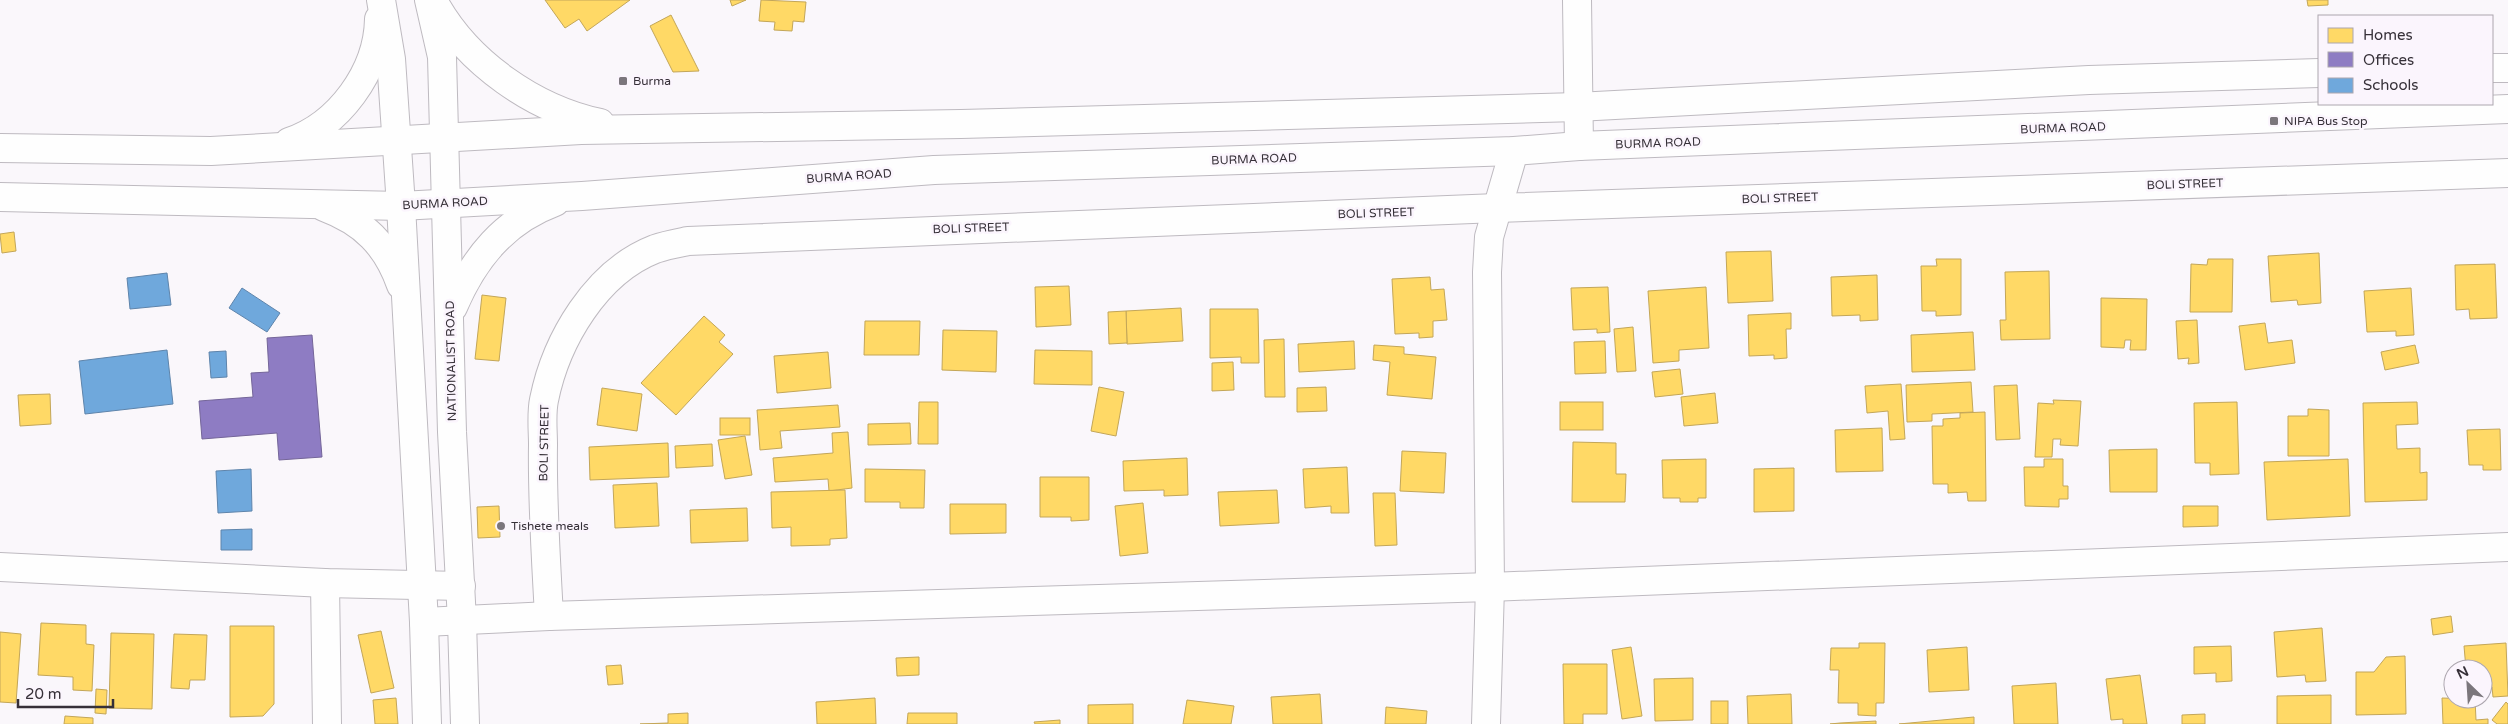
<svg xmlns="http://www.w3.org/2000/svg" width="2508" height="724" font-family="'Varela Round',sans-serif">
<style>
.homes{fill:#ffd966;stroke:#c3a658}
.offices{fill:#8e7cc3;stroke:#746599}
.schools{fill:#6fa8dc;stroke:#5e84ab}
.lines{fill:none;stroke-linecap:round;stroke-linejoin:round}
.street-casing{stroke:#bebac0;stroke-width:30}
.secondary-casing{stroke:#bebac0;stroke-width:30}
.street{stroke:#fefefe;stroke-width:28}
.secondary{stroke:#fefefe;stroke-width:28}
.poi-dot{fill:#7b767c;stroke:#fbf5fd;stroke-width:2}
.labels{text-anchor:middle;stroke-width:5;stroke-linejoin:round;paint-order:stroke}
.poi-label{font-size:12px;fill:#363038;stroke:#fbf5fd;text-anchor:start}
.street-label{font-size:12px;fill:#363038;stroke:#fbf5fd}
</style>
<rect width="100%" height="100%" fill="#faf7fb"/>
<g class="homes">
<polygon points="545,0 630,0 587,31 579,19 565,28"/>
<polygon points="730,0 746,0 732,6"/>
<polygon points="761,0 806,2 804,22 793,21 792,31 774,30 775,22 759,21"/>
<polygon points="2307,0 2328,0 2328,5 2308,6"/>
<polygon points="671,15 699,71 673,72 650,26"/>
<polygon points="14,232 16,251 2,253 0,234"/>
<polygon points="1771,251 1773,301 1728,303 1726,252"/>
<polygon points="2319,253 2321,303 2298,305 2297,300 2271,302 2268,256"/>
<polygon points="1936,259 1961,259 1961,315 1936,316 1936,311 1922,311 1921,266 1937,266"/>
<polygon points="2208,259 2233,259 2232,312 2190,312 2191,264 2207,265"/>
<polygon points="2495,264 2497,318 2470,319 2469,309 2456,310 2455,265"/>
<polygon points="2049,271 2050,339 2001,340 2000,320 2006,320 2005,272"/>
<polygon points="1877,275 1878,320 1860,321 1860,315 1832,316 1831,277"/>
<polygon points="1430,277 1431,290 1444,289 1447,320 1433,321 1433,337 1419,338 1419,333 1395,334 1392,279"/>
<polygon points="1069,286 1071,325 1036,327 1035,287"/>
<polygon points="1608,287 1610,332 1597,333 1597,329 1573,330 1571,288"/>
<polygon points="1706,287 1709,348 1679,350 1679,361 1653,363 1648,291"/>
<polygon points="2411,288 2414,335 2396,336 2396,331 2367,332 2364,291"/>
<polygon points="482,295 506,298 499,361 475,359"/>
<polygon points="2101,298 2147,299 2146,350 2130,350 2131,340 2125,340 2124,348 2101,347"/>
<polygon points="1181,308 1183,341 1127,344 1126,311"/>
<polygon points="1210,309 1258,309 1259,363 1241,363 1241,357 1210,358"/>
<polygon points="1126,311 1127,343 1109,344 1108,312"/>
<polygon points="1791,313 1791,329 1786,329 1787,358 1774,359 1774,355 1749,356 1748,315"/>
<polygon points="704,316 725,335 719,342 733,354 676,415 641,383"/>
<polygon points="2197,320 2199,363 2188,364 2189,358 2178,359 2176,321"/>
<polygon points="865,321 920,321 919,355 864,355"/>
<polygon points="2265,323 2268,343 2292,340 2295,363 2245,370 2239,326"/>
<polygon points="1633,327 1636,371 1617,372 1614,329"/>
<polygon points="943,330 997,331 996,372 942,370"/>
<polygon points="1973,332 1975,370 1912,372 1911,335"/>
<polygon points="1284,339 1285,397 1265,397 1264,340"/>
<polygon points="1354,341 1355,369 1299,372 1298,344"/>
<polygon points="1605,341 1606,373 1575,374 1574,342"/>
<polygon points="1374,345 1404,347 1404,354 1436,357 1432,399 1387,395 1390,362 1373,360"/>
<polygon points="2415,345 2419,363 2385,370 2381,352"/>
<polygon points="1035,350 1092,351 1092,385 1034,384"/>
<polygon points="828,352 831,388 777,393 774,356"/>
<polygon points="1233,362 1234,390 1212,391 1212,363"/>
<polygon points="1680,369 1683,394 1655,397 1652,372"/>
<polygon points="1971,382 1973,412 1932,414 1932,421 1907,422 1906,385"/>
<polygon points="1901,384 1905,439 1890,440 1888,411 1867,413 1865,386"/>
<polygon points="2017,385 2020,439 1996,440 1994,386"/>
<polygon points="1099,387 1124,392 1116,436 1091,431"/>
<polygon points="1326,387 1327,411 1297,412 1297,388"/>
<polygon points="602,388 642,394 637,431 597,425"/>
<polygon points="1715,393 1718,423 1684,426 1681,397"/>
<polygon points="50,394 51,424 20,426 18,395"/>
<polygon points="2053,400 2081,401 2078,446 2060,445 2061,439 2053,439 2052,457 2035,457 2038,403 2054,404"/>
<polygon points="919,402 938,402 938,444 918,444"/>
<rect x="1560" y="402" width="43" height="28"/>
<polygon points="2237,402 2239,474 2210,475 2210,463 2195,463 2194,403"/>
<polygon points="2417,402 2418,424 2396,425 2397,449 2420,448 2420,473 2427,472 2427,500 2365,502 2363,403"/>
<polygon points="838,405 840,427 780,431 782,448 760,450 757,410"/>
<polygon points="2308,409 2329,410 2329,456 2288,456 2288,416 2308,416"/>
<polygon points="1985,412 1986,501 1968,501 1967,492 1948,493 1948,484 1933,484 1932,426 1943,426 1943,419 1960,418 1960,413"/>
<rect x="720" y="418" width="30" height="17"/>
<polygon points="910,423 911,444 868,445 868,424"/>
<polygon points="1882,428 1883,471 1836,472 1835,430"/>
<polygon points="2500,429 2501,470 2483,470 2483,465 2469,465 2467,430"/>
<polygon points="848,432 852,488 829,491 828,479 775,482 773,458 833,453 832,433"/>
<polygon points="745,436 752,475 725,479 718,440"/>
<polygon points="1573,442 1616,443 1616,474 1626,474 1625,502 1572,502"/>
<polygon points="668,443 669,477 590,480 589,447"/>
<polygon points="712,444 713,466 676,468 675,446"/>
<polygon points="2157,449 2157,492 2110,492 2109,450"/>
<polygon points="1402,451 1446,453 1444,493 1400,491"/>
<polygon points="1187,458 1188,495 1164,496 1164,490 1124,491 1123,461"/>
<polygon points="1706,459 1706,498 1698,498 1698,502 1680,502 1680,498 1663,498 1662,460"/>
<polygon points="2044,459 2063,459 2063,486 2068,486 2068,499 2059,499 2059,507 2025,506 2024,467 2044,467"/>
<polygon points="2348,459 2350,516 2267,520 2264,462"/>
<polygon points="1347,467 1349,513 1331,513 1331,506 1305,508 1303,469"/>
<polygon points="1794,468 1794,511 1754,512 1754,469"/>
<polygon points="865,469 925,470 924,508 900,508 900,502 865,502"/>
<polygon points="1040,477 1089,477 1089,520 1071,521 1071,517 1040,517"/>
<polygon points="657,483 659,526 615,528 613,485"/>
<polygon points="845,490 847,538 830,539 830,545 791,546 791,527 772,528 771,492"/>
<polygon points="1277,490 1279,523 1220,526 1218,492"/>
<polygon points="1373,493 1395,493 1397,545 1375,546"/>
<polygon points="1143,503 1148,553 1120,556 1115,506"/>
<polygon points="950,504 1006,504 1006,533 950,534"/>
<polygon points="499,506 500,537 478,538 477,507"/>
<polygon points="2183,506 2218,506 2218,526 2183,527"/>
<polygon points="747,508 748,541 691,543 690,510"/>
<polygon points="2451,616 2453,632 2433,635 2431,619"/>
<polygon points="41,623 86,625 86,644 94,645 92,691 73,690 73,677 38,675"/>
<polygon points="230,626 274,626 274,704 263,716 230,717"/>
<polygon points="2322,628 2326,681 2306,682 2305,675 2277,677 2274,632"/>
<polygon points="381,631 394,688 371,693 358,635"/>
<polygon points="0,632 21,634 16,703 0,702"/>
<polygon points="111,633 154,634 152,709 109,708"/>
<polygon points="174,634 207,635 205,680 190,680 189,689 171,688"/>
<polygon points="1859,643 1885,643 1884,703 1876,703 1876,716 1858,715 1858,703 1838,703 1839,670 1830,670 1831,648 1859,648"/>
<polygon points="2506,643 2508,696 2493,697 2492,687 2483,687 2483,669 2466,669 2464,646"/>
<polygon points="2231,646 2232,681 2216,682 2216,673 2194,674 2194,647"/>
<polygon points="1631,647 1642,716 1622,719 1612,650"/>
<polygon points="1967,647 1969,690 1929,692 1927,650"/>
<polygon points="2405,656 2406,714 2356,715 2356,672 2374,672 2386,657"/>
<polygon points="919,657 919,675 897,676 896,658"/>
<polygon points="1563,664 1607,664 1607,714 1583,714 1583,724 1564,724"/>
<polygon points="621,665 623,684 608,685 606,666"/>
<polygon points="2140,675 2147,724 2123,724 2123,719 2111,720 2106,679"/>
<polygon points="1693,678 1693,720 1655,721 1654,679"/>
<polygon points="2056,683 2058,724 2014,724 2012,686"/>
<polygon points="96,689 107,690 106,714 95,713"/>
<polygon points="1320,694 1322,724 1273,724 1271,697"/>
<polygon points="1791,694 1792,724 1748,724 1747,696"/>
<polygon points="2331,695 2331,724 2277,724 2277,696"/>
<polygon points="396,698 398,724 375,724 373,700"/>
<polygon points="875,698 876,724 817,724 816,702"/>
<polygon points="2442,698 2475,699 2476,720 2488,719 2488,724 2443,724"/>
<polygon points="1187,700 1234,706 1231,724 1183,724"/>
<rect x="1711" y="701" width="17" height="23"/>
<polygon points="2506,702 2508,704 2508,724 2497,724 2492,720"/>
<polygon points="1133,704 1133,724 1088,724 1088,705"/>
<polygon points="1386,707 1427,711 1426,724 1385,724"/>
<polygon points="688,713 688,724 640,724 668,723 668,714"/>
<polygon points="908,713 957,713 957,724 907,724"/>
<polygon points="2205,714 2205,724 2182,724 2182,715"/>
<polygon points="65,716 93,718 93,724 64,724"/>
<polygon points="1974,717 1974,724 1899,724"/>
<polygon points="1060,720 1060,724 1035,724 1034,722"/>
<polygon points="1876,721 1876,724 1830,724 1840,723"/>
</g>
<polygon class="offices" points="312,335 322,457 279,460 277,433 202,439 199,401 253,397 251,373 269,372 267,338"/>
<g class="schools">
<polygon points="167,273 171,305 130,309 127,278"/>
<polygon points="242,288 280,313 267,332 229,308"/>
<polygon points="167,350 173,404 85,414 79,361"/>
<polygon points="226,351 227,377 211,378 209,352"/>
<polygon points="251,469 252,511 218,513 216,471"/>
<polygon points="252,529 252,550 221,550 221,530"/>
</g>
<g class="lines">
<defs>
<g id="street">
<polyline points="1577,0 1579,146"/>
<polyline points="0,567 325,583 461,586"/>
<polyline points="325,583 327,724"/>
<path d="M549,616C546,559 542,502 543,445C543,430 541,414 544,400C556,340 596,272 655,249C666,245 678,243 688,241L1497,208L2508,173"/>
<polyline points="424,622 549,616 1490,587 2508,547"/>
<polyline points="1486,724 1490,587 1487,272 1489,237 1514,151"/>
</g>
<g id="secondary">
<polyline points="381,0 391,59 401,206 424,622 427,724"/>
<polyline points="429,0 442,57 452,432 462,621 465,724"/>
<path d="M435,4C468,63 534,109 600,123"/>
<polyline points="2492,68 2508,68"/>
<path d="M289,142C339,125 378,72 379,19"/>
<polyline points="0,148 211,151 581,130 961,124 1577,107 2089,80 2319,73"/>
<polyline points="0,197 401,206 582,196 934,170 1514,151 1579,146 2508,109"/>
<path d="M324,207C364,222 387,245 401,285"/>
<path d="M453,307C474,258 504,221 555,202"/>
</g>
</defs>
<use href="#street" class="street-casing"/>
<use href="#secondary" class="secondary-casing"/>
<use href="#street" class="street"/>
<use href="#secondary" class="secondary"/>
</g>
<g class="poi-dot">
<rect x="618" y="76" width="10" height="10" rx="2.5"/>
<rect x="2269" y="116" width="10" height="10" rx="2.5"/>
<circle cx="501" cy="526" r="5"/>
</g>
<g class="labels">
<g class="poi-label">
<text x="633" y="85">Burma</text>
<text x="2284" y="125">NIPA Bus Stop</text>
<text x="511" y="530">Tishete meals</text>
</g>
<g class="street-label">
<text transform="translate(2063 128) rotate(-2)" y="4">BURMA ROAD</text>
<text transform="translate(1658 143) rotate(-2)" y="4">BURMA ROAD</text>
<text transform="translate(1254 159) rotate(-2)" y="4">BURMA ROAD</text>
<text transform="translate(849 176) rotate(-4)" y="4">BURMA ROAD</text>
<text transform="translate(2185 184) rotate(-2)" y="4">BOLI STREET</text>
<text transform="translate(1780 198) rotate(-2)" y="4">BOLI STREET</text>
<text transform="translate(445 203) rotate(-3)" y="4">BURMA ROAD</text>
<text transform="translate(1376 213) rotate(-2)" y="4">BOLI STREET</text>
<text transform="translate(971 228) rotate(-2)" y="4">BOLI STREET</text>
<text transform="translate(451 361) rotate(-91)" y="4">NATIONALIST ROAD</text>
<text transform="translate(544 443) rotate(-89)" y="4">BOLI STREET</text>
</g>
</g>
<rect x="2318" y="15" width="175" height="90" fill="#fbf5fd" stroke="#aca6ae"/>
<rect x="2328" y="28" width="25" height="15" fill="#ffd966" stroke="#aca6ae"/>
<text x="2363" y="40" font-size="15" fill="#363038">Homes</text>
<rect x="2328" y="52" width="25" height="15" fill="#8e7cc3" stroke="#aca6ae"/>
<text x="2363" y="65" font-size="15" fill="#363038">Offices</text>
<rect x="2328" y="78" width="25" height="15" fill="#6fa8dc" stroke="#aca6ae"/>
<text x="2363" y="90" font-size="15" fill="#363038">Schools</text>
<g transform="translate(2468 684) rotate(335)"><circle r="24" fill="#fbf5fd" stroke="#aca6ae"/>
<path d="M0-4L9 19L0 12L-9 19Z" fill="#7b767c"/>
<text y="-8" font-size="14" font-weight="bold" text-anchor="middle" fill="#363038">N</text>
</g>
<path d="M18 699v8h95v-8" fill="none" stroke="#363038" stroke-width="2.5"/>
<text x="25" y="699" font-size="15" fill="#363038" stroke="#fbf5fd" stroke-width="4" paint-order="stroke">20 m</text>
</svg>
